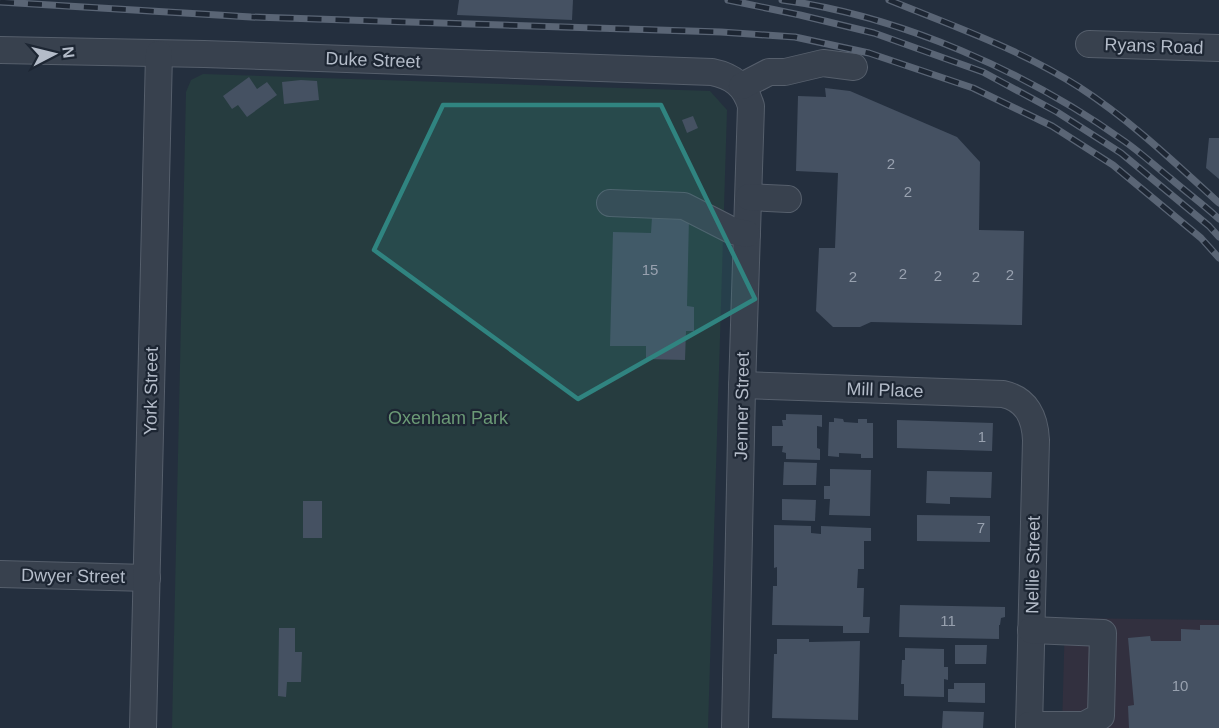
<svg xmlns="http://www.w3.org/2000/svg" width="1219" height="728" font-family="Helvetica,sans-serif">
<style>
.medical{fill:#32303f}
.green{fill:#263c3f}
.building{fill:#455162}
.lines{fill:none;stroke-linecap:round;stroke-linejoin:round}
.minor-casing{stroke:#565f6c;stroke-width:28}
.minor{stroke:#38414e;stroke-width:26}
.rail-casing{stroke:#5a6575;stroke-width:7}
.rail{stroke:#1d2633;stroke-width:4.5;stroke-dasharray:14;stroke-linecap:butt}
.marked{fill:#308480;fill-opacity:0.2;stroke:#308480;stroke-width:4.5;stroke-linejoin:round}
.labels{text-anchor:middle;stroke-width:4.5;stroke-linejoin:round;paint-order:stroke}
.number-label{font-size:15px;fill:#98a1af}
.street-label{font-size:18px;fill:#b4bcc9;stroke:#1d2633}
.park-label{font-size:18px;fill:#6b9a76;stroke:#1d2633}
</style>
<rect width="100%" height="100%" fill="#242f3e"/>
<polygon class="medical" points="1065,618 1219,620 1219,728 1062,728"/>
<polygon class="green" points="203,74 710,91 727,110 708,728 172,728 186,92 191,80"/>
<g class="building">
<polygon points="459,0 573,0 572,20 457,15"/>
<polygon points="249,77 257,89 267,82 277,95 247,117 238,105 232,109 223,96"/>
<polygon points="301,80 317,81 319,100 284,104 282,82"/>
<polygon points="825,88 850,91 957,137 980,162 979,230 1024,231 1022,325 871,322 860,327 833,327 816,311 819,248 835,248 838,173 796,171 798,96 826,97"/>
<polygon points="693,116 698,128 687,133 682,120"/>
<polygon points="1209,138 1219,138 1219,179 1206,168"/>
<polygon points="652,217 689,218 687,306 694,307 694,331 686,331 685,360 646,359 646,346 610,346 613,232 651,233"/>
<polygon points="786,414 822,415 822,427 817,426 817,448 820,449 820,460 786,459 786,453 782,452 783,446 772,446 772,426 783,426 782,420 786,420"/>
<polygon points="834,418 843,419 844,422 858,423 858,419 867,419 867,423 873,423 873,458 861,458 861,454 839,453 839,457 828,456 829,422 834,422"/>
<polygon points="897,420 993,423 992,451 897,448"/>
<polygon points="784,462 817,463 816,485 783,485"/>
<polygon points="830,469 871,470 870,516 829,515 830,499 824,499 824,486 830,486"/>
<polygon points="927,471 992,472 991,498 950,497 950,504 926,503"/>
<polygon points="782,499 816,500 815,521 782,520"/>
<rect x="303" y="501" width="19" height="37"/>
<polygon points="917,515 990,516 990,542 917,541"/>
<polygon points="774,525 811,526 811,533 821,534 821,526 871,528 871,541 864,541 864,569 858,569 857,588 864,588 863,617 870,617 869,633 843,633 843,626 772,625 773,586 777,586 777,567 774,568"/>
<polygon points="900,605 1005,607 1005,617 1001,618 1000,625 999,625 999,639 899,637"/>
<polygon points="1200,625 1219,625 1219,728 1129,728 1128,706 1134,705 1128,638 1150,636 1151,641 1181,641 1181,629 1200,630"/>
<polygon points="279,628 295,628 295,652 302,652 301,682 287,682 286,697 278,696"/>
<polygon points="777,639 809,639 809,642 860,641 858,720 772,718 774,654 777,654"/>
<polygon points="955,645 987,645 986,664 955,664"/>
<polygon points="905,648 944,649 944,667 948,667 948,680 944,679 944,697 904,696 904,684 901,684 902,660 905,660"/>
<polygon points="954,683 985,683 985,703 948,702 948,689 954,689"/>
<polygon points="943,711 984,712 983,728 942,728"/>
</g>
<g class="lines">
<defs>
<g id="minor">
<polyline points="1089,44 1219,48"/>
<path d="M0,50L204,54L712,72C732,76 745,85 751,106L742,388L735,728"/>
<polyline points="742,86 769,72 785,72 823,63 854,67"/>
<polyline points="749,197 788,199"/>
<polyline points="610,203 684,206 733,231 747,234"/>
<path d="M742,385L1003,394C1027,399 1035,418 1036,440L1029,728"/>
<polyline points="0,574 147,578"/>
<polyline points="1029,725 1084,725 1101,716 1103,633 1031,630"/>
<polyline points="143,728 159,54"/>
</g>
</defs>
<use href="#minor" class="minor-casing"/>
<use href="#minor" class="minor"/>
<defs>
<g id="rail">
<polyline points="728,0 800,15 874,33 983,72 1057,112 1121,153 1209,226 1219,237"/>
<path d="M782,0C901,16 1027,72 1124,141C1140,152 1155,166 1170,178C1186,192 1204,205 1219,219"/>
<path d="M889,0C953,26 1020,49 1079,87C1130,120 1174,162 1219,203"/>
<polyline points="0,2 251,17 721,32 795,37 869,53 973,88 1052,126 1113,165 1201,238 1219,258"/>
</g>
</defs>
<use href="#rail" class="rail-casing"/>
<use href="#rail" class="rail"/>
</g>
<path class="marked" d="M443,105H661L755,299L578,399L374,250Z"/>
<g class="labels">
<g class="number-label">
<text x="891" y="169">2</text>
<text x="908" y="197">2</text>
<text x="650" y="275">15</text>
<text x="903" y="279">2</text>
<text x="1010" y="280">2</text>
<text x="938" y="281">2</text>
<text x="853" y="282">2</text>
<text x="976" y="282">2</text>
<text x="982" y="442">1</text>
<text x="981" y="533">7</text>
<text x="948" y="626">11</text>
<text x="1180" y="691">10</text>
</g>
<g class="street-label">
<text transform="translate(1154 46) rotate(2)" y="6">Ryans Road</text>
<text transform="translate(373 60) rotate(2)" y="6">Duke Street</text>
<text transform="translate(885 390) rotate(2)" y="6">Mill Place</text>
<text transform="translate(151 391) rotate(-89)" y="6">York Street</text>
<text transform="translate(742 406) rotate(-89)" y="6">Jenner Street</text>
<text transform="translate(1033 565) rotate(-89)" y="6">Nellie Street</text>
<text transform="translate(73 576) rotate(1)" y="6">Dwyer Street</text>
</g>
<g class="park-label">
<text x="448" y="424">Oxenham Park</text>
</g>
</g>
<g transform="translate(54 54) rotate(83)" stroke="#1d2633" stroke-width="4.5" paint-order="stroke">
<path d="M0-4.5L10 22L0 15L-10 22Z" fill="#b4bcc9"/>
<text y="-9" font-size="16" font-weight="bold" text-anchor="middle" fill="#b4bcc9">N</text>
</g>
</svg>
